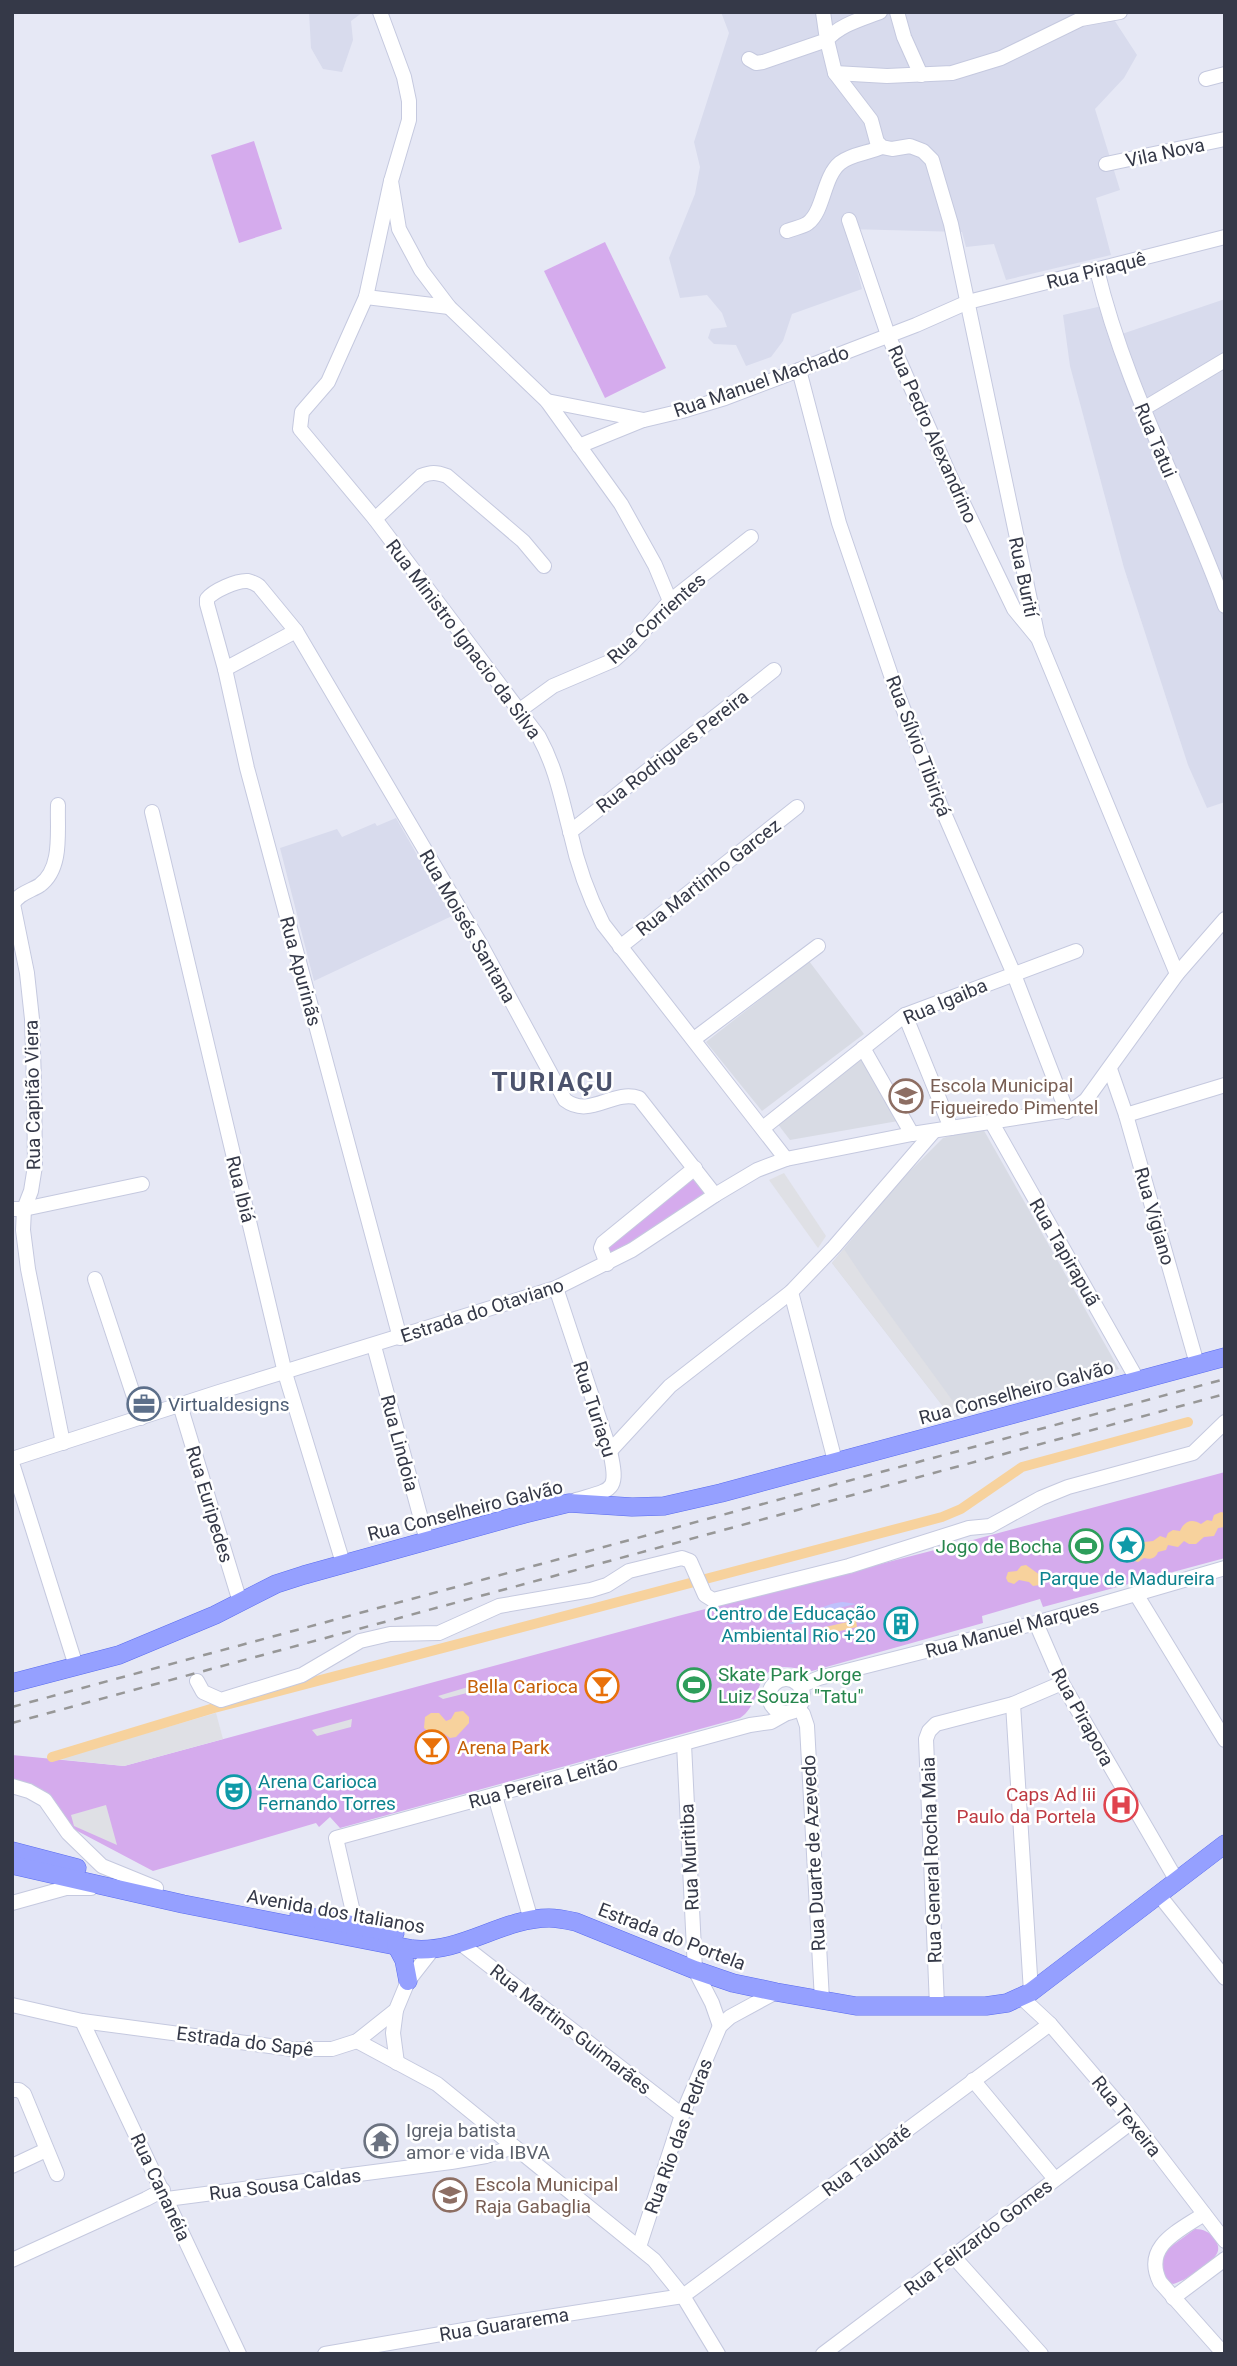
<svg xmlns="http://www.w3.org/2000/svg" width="1237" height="2366" font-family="Roboto,sans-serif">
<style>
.residential{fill:#d8dbed}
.industrial{fill:#d8dbe4}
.green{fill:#d5abed}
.sand{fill:#bfc1fc}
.parking{fill:#dfe0e5}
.water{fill:#f7d29d}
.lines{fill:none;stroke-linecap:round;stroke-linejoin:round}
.canal{stroke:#f7d29d;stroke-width:10}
.minor-casing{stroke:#c5c9df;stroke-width:16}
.major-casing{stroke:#5a6cef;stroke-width:19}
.minor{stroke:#fff;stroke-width:14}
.major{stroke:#95a0ff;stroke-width:18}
.rail{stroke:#979797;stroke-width:2.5;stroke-dasharray:9 9;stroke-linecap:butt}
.labels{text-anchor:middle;stroke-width:5;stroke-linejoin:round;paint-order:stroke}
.street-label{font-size:19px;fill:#353948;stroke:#fff}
.education-label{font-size:19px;fill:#785e54;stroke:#fff;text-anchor:start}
.service-label{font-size:19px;fill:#4e5e75;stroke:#fff;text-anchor:start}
.leisure-label{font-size:19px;fill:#27864d;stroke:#fff;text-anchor:end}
.culture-label{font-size:19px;fill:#0d838f;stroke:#fff}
.food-label{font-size:19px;fill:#c56008;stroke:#fff;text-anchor:end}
.health-label{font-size:19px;fill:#be3a42;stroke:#fff;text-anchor:end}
.worship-label{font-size:19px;fill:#5b616d;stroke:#fff;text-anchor:start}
.district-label{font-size:26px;font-weight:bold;letter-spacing:2px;fill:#4b526c;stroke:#fff}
</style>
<rect width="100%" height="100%" fill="#e6e8f5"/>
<g class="residential">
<polygon points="309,12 363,12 351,21 353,40 342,72 323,69 311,48"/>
<polygon points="721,12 1109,12 1137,55 1124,78 1095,109 1120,190 1096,198 1111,255 1006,280 994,244 966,247 962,232 847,229 862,289 792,314 783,341 771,357 746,366 736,345 714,344 708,338 711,329 727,327 722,313 707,295 680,298 669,258 695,194 700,167 694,142 729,33"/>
<polygon points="1225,299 1225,802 1207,808 1188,765 1124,568 1070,366 1063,315 1102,306 1113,337"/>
<polygon points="396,818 452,916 314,981 280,848 337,829 342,837 375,823 377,826"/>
</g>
<g class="industrial">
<polygon points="809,961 864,1034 762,1111 706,1042"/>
<polygon points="862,1058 898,1121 790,1140 777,1123"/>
<polygon points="982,1127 1119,1369 952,1418 832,1263 900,1181 943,1138"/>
</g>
<g class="green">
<polygon points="254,141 282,229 239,243 211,155"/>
<polygon points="605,242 666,368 605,398 544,271"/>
<polygon points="692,1173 709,1197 608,1256 602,1246"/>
<path d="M1225,1472V1558L1043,1607L1040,1599L982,1616L983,1623L812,1671C803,1670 793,1667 784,1667C753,1668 763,1703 740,1718L340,1828L330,1817L319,1827L316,1823L153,1871L66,1825L48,1793L12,1782V1755L124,1766L678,1616L958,1544Z"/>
<path d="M1195,2229C1203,2229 1210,2232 1215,2239C1218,2244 1220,2250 1216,2255C1211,2264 1183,2282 1173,2284L1164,2280L1158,2256Z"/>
</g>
<path class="sand" d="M843,1602L856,1604L838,1608L826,1614L792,1624H785C806,1619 820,1604 843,1602Z"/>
<g class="parking">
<polygon points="784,1173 826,1236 818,1248 769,1180"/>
<polygon points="844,1249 866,1282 963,1415 952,1418 832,1263"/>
<polygon points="478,1684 475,1691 443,1699 438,1696"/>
<polygon points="216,1713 223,1739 124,1766 57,1759"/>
<polygon points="352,1719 351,1727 317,1736 312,1730"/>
<polygon points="106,1805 117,1845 74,1826 71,1815"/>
</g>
<g class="water">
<path d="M1221,1512L1225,1513V1527L1218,1528L1214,1536L1204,1537L1196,1544H1189L1184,1541L1178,1547L1168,1545L1166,1550L1158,1552C1156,1558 1151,1560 1144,1558L1138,1562L1131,1560V1550L1140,1548L1144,1542L1153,1541L1160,1536L1166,1538L1168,1533L1173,1530L1180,1531C1184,1521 1192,1518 1201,1524L1207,1520L1212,1521L1214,1515Z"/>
<polygon points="1026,1565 1040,1575 1042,1581 1040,1585 1033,1586 1029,1582 1019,1580 1014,1584 1008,1582 1006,1578 1008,1572 1017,1571 1021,1566"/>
<polygon points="856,1620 857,1627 823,1635 821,1628"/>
<polygon points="463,1711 469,1717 469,1723 456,1737 450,1738 443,1733 432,1735 424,1728 425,1717 431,1713 439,1713 446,1721 451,1719 455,1712"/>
</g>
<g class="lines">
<polyline class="canal" points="52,1757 214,1708 942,1517 961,1509 1022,1467 1188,1422"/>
<defs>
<g id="minor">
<polyline points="380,12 404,77 409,101 409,120 391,181 399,229 421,270 449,307 547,401 621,504 655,565 670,601"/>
<path d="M880,12C862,19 839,25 827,40L835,73L871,120L877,142L882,147L892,149L910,146L923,151L932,160L951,224L1038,638L1177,974"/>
<polyline points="897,12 904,37 921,75"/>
<polyline points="749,59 756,63 763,62 827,40 823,12"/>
<polyline points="835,73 887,76 952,73 1001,58 1081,19 1120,12"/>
<polyline points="1206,79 1225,74"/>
<polyline points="1106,164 1225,139"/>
<path d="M391,181L366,297L328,382L302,412L300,429L375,519L539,737C556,768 561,797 570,831C577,863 588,895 603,924L786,1159"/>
<polyline points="849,220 888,335 950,476 1014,609 1037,637"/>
<path d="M787,231C794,228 803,227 808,223C824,211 823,177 840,163C851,154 869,153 882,147"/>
<path d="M1097,270C1125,387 1184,493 1225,606"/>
<polyline points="366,297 449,307"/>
<polyline points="799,370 839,523 896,690 940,804 1013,972 1067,1112"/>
<polyline points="547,401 644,420 682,411 725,398 799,370 916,325 968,302 1225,237"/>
<polyline points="1143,409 1225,360"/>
<polyline points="579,446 643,420"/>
<path d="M375,519L421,476C431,472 436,472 447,476L523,541L544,566"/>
<polyline points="225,669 296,631"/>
<polyline points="520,710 553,686 614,660 632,644 670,601 751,537"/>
<path d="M58,805C57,831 63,868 40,885C31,891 19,893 13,904L27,973L32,1019L34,1083L35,1166L31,1191L24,1209L23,1230L28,1269L63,1443"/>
<polyline points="152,812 285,1373 343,1563"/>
<polyline points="570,832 774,670"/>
<polyline points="620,947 797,807"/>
<polyline points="905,1015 951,1128"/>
<polyline points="694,1039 818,946"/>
<polyline points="863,1048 912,1134"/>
<polyline points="1110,1069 1126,1115 1197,1364"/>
<polyline points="1126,1115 1225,1085"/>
<polyline points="992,1123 1138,1381"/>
<polyline points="763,1128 905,1015 1076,951"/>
<polyline points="12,1209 24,1209 142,1184"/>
<polyline points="607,1264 601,1248 603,1243 695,1168"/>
<polyline points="95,1279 141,1418"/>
<path d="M556,1288L610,1451C619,1492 613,1489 576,1500"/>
<polyline points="791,1292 835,1461"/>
<path d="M400,1338L247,768L225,669L207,604V599C213,591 237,580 248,581C252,582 256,584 259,586L296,631L481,945L565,1100C590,1119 613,1089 639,1098L715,1195"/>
<polyline points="374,1346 427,1541"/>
<polyline points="180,1405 240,1602"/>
<polyline points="610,1451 670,1386 791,1292 834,1247 934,1131"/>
<polyline points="12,1459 219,1392 556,1288 632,1250 715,1195 757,1170 786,1159 912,1134 1074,1109 1086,1100 1177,974 1225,919"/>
<polyline points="12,1463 76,1666"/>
<polyline points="1136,1594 1225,1740"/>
<polyline points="1036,1623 1062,1683 1177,1881"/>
<circle cx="786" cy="1696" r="17"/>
<polyline points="197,1681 203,1692 221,1700 302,1675 360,1641 390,1634 439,1633 499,1606 591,1590 607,1585 629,1571 682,1558 690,1561 705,1595 713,1600 849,1566 969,1528 990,1526 1041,1498 1068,1487 1193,1453 1225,1422"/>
<polyline points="800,1686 819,1678 1036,1623 1225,1568"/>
<polyline points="1013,1704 1031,1992"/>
<polyline points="798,1709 803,1714 807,1726 822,2000"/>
<polyline points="684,1744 695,1970 712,2003 720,2026"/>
<polyline points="12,1786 29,1791 45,1800 68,1833 102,1866 156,1888"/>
<polyline points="495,1796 531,1920"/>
<polyline points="1159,1895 1225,1978"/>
<polyline points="12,1903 66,1888 91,1888"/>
<polyline points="356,1925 336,1838 750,1725 771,1722 787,1713"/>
<polyline points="460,1943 682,2115"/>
<polyline points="1022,1998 1050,2024 1133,2121 1225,2241"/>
<polyline points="12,2005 82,2021 292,2049 332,2049 357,2041 396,2010 408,1981 433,1949"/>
<polyline points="937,2006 926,1739 929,1731 936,1724 1013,1704 1062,1683"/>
<polyline points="396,2010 393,2033 397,2063"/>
<polyline points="82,2021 239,2354"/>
<polyline points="357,2041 437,2084 654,2260 683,2296 718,2354"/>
<polyline points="973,2080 1055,2179"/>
<polyline points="12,2090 19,2090 24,2094 57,2174"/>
<polyline points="12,2166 46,2150"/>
<polyline points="167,2199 451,2162 486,2156 513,2147"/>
<path d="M1204,2214C1179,2231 1142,2246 1160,2282L1224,2354"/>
<polyline points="639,2247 682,2115 720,2026 730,2017 776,1992"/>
<polyline points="953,2256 1041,2354"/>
<polyline points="12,2260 146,2199 163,2190"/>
<polyline points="1173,2298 1225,2259"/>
<polyline points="325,2354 470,2329 683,2296 1050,2024"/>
<polyline points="823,2354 1133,2121"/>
</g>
<g id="major">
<polyline points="12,1683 119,1655 215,1615 276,1584 304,1575 524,1514 569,1503 632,1507 664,1506 721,1493 1225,1357"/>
<polyline points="12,1851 77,1868"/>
<path d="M12,1865L183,1904L412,1949C461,1954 502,1918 549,1918C558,1918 567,1920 576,1922L695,1970L733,1983L776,1992L856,2006H986L1007,2003L1031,1992L1225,1844"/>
<polyline points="299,1915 395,1933"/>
<polyline points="396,1945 404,1960 408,1981"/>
</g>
</defs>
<use href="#minor" class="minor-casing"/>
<use href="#major" class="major-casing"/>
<use href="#minor" class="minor"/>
<use href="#major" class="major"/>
<g class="rail">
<polyline points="12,1707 1225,1379"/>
<polyline points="12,1723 1225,1394"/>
</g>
</g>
<defs>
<symbol id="school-ring" viewBox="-11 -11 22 22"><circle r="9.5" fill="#fff" stroke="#8d6e63" stroke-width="1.5"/><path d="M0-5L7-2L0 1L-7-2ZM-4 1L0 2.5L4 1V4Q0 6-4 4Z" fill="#8d6e63"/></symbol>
<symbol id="office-ring" viewBox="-11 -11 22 22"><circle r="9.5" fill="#fff" stroke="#5c6f8a" stroke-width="1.5"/><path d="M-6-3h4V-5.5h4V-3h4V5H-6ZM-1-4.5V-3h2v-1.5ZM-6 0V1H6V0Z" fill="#5c6f8a"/></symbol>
<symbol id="sight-ring" viewBox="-11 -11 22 22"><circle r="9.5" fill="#fff" stroke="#0f9aa8" stroke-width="1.5"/><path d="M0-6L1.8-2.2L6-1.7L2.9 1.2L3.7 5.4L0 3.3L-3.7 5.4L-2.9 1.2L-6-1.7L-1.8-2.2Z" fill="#0f9aa8"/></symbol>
<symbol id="stadium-ring" viewBox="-11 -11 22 22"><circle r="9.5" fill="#fff" stroke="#2e9e5b" stroke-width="1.5"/><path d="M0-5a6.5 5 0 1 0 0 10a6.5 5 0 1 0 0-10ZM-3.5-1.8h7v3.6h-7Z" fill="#2e9e5b"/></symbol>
<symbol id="building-ring" viewBox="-11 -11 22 22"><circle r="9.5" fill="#fff" stroke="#0f9aa8" stroke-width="1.5"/><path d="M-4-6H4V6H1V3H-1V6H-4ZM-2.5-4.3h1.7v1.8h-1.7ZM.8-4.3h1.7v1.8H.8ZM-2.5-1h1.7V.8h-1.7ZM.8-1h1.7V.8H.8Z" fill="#0f9aa8"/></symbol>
<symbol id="bar-ring" viewBox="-11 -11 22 22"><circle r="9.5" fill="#fff" stroke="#e8710a" stroke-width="1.5"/><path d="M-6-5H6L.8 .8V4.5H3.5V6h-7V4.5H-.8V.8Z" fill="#e8710a"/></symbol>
<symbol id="theatre-ring" viewBox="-11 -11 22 22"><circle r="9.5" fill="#fff" stroke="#0f9aa8" stroke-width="1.5"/><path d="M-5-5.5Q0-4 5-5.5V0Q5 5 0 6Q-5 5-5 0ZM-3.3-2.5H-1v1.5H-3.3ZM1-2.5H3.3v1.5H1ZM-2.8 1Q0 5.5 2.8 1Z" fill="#0f9aa8"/></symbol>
<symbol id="hospital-ring" viewBox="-11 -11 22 22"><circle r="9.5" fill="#fff" stroke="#e0444e" stroke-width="1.5"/><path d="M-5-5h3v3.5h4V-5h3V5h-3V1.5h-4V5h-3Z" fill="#e0444e"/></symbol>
<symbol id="temple-ring" viewBox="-11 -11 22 22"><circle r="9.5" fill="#fff" stroke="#6b7280" stroke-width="1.5"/><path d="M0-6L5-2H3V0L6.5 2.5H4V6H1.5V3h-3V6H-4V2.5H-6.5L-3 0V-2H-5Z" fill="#6b7280"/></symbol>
</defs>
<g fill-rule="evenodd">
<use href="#school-ring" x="887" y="1077" width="38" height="38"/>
<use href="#office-ring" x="125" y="1385" width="38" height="38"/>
<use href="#sight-ring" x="1108" y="1526" width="38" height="38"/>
<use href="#stadium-ring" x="1067" y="1527" width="38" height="38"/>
<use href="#building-ring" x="882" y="1605" width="38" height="38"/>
<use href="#stadium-ring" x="675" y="1666" width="38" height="38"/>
<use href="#bar-ring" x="583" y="1667" width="38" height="38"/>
<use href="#bar-ring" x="413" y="1728" width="38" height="38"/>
<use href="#theatre-ring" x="215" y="1773" width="38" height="38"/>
<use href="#hospital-ring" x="1102" y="1786" width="38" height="38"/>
<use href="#temple-ring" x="362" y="2122" width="38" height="38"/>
<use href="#school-ring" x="431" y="2176" width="38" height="38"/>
</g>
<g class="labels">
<g class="street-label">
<text transform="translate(1165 152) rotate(-12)" y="7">Vila Nova</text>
<text transform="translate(1096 270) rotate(-14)" y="7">Rua Piraquê</text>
<text transform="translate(761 381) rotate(-19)" y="7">Rua Manuel Machado</text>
<text transform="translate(933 434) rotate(66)" y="7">Rua Pedro Alexandrino</text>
<text transform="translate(1156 440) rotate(67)" y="7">Rua Tatui</text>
<text transform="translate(1024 577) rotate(78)" y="7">Rua Burití</text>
<text transform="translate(656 618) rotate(-42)" y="7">Rua Corrientes</text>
<text transform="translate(464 639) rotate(53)" y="7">Rua Ministro Ignacio da Silva</text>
<text transform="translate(919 746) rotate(69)" y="7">Rua Sílvio Tibiriçá</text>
<text transform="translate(672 751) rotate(-38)" y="7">Rua Rodrigues Pereira</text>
<text transform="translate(708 877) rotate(-38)" y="7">Rua Martinho Garcez</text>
<text transform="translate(468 926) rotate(60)" y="7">Rua Moisés Santana</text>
<text transform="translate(301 971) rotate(75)" y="7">Rua Apurinãs</text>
<text transform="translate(945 1001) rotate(-23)" y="7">Rua Igaiba</text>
<text transform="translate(32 1095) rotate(-91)" y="7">Rua Capitão Viera</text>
<text transform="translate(241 1189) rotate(76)" y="7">Rua Ibiá</text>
<text transform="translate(1155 1216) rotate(74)" y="7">Rua Vigiano</text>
<text transform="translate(1065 1252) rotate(60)" y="7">Rua Tapirapuã</text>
<text transform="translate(482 1310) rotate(-18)" y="7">Estrada do Otaviano</text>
<text transform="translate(1016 1392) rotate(-15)" y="7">Rua Conselheiro Galvão</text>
<text transform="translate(595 1409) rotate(72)" y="7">Rua Turiaçu</text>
<text transform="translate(400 1443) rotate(75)" y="7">Rua Lindoia</text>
<text transform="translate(210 1504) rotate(73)" y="7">Rua Euripedes</text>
<text transform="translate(465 1510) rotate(-14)" y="7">Rua Conselheiro Galvão</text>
<text transform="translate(1012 1628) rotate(-15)" y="7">Rua Manuel Marques</text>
<text transform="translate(1083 1717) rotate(61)" y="7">Rua Pirapora</text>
<text transform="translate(543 1782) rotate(-15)" y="7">Rua Pereira Leitão</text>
<text transform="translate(813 1853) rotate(-93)" y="7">Rua Duarte de Azevedo</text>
<text transform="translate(689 1857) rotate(-93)" y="7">Rua Muritiba</text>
<text transform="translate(931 1860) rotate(-92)" y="7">Rua General Rocha Maia</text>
<text transform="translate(336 1911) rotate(10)" y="7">Avenida dos Italianos</text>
<text transform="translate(672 1936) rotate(21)" y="7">Estrada do Portela</text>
<text transform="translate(571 2029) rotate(38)" y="7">Rua Martins Guimarães</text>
<text transform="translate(245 2041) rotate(7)" y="7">Estrada do Sapê</text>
<text transform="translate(1127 2116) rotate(51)" y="7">Rua Texeira</text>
<text transform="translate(678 2136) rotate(-70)" y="7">Rua Rio das Pedras</text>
<text transform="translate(866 2160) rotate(-37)" y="7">Rua Taubaté</text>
<text transform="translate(285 2184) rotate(-7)" y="7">Rua Sousa Caldas</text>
<text transform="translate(161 2187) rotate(65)" y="7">Rua Cananéia</text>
<text transform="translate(978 2237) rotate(-37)" y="7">Rua Felizardo Gomes</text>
<text transform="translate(504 2324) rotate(-9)" y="7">Rua Guararema</text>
</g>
<g class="education-label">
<text x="930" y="1092">Escola Municipal<tspan x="930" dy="22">Figueiredo Pimentel</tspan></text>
<text x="475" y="2191">Escola Municipal<tspan x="475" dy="22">Raja Gabaglia</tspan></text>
</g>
<g class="service-label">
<text x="168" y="1411">Virtualdesigns</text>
</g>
<g class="leisure-label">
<text x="1062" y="1553">Jogo de Bocha</text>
<text x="718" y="1681" text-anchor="start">Skate Park Jorge<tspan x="718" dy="22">Luiz Souza "Tatu"</tspan></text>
</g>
<g class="culture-label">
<text x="1127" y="1585">Parque de Madureira</text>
<text x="876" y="1620" text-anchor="end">Centro de Educação<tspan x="876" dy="22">Ambiental Rio +20</tspan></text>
<text x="258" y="1788" text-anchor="start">Arena Carioca<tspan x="258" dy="22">Fernando Torres</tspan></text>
</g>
<g class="food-label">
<text x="578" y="1693">Bella Carioca</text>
<text x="457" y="1754" text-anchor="start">Arena Park</text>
</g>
<g class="health-label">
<text x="1096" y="1801">Caps Ad Iii<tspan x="1096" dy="22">Paulo da Portela</tspan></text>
</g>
<g class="worship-label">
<text x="406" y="2137">Igreja batista<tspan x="406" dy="22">amor e vida IBVA</tspan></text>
</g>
<g class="district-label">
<text x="553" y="1091">TURIAÇU</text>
</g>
</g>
<rect width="1237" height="2366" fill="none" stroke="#353948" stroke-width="28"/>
</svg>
